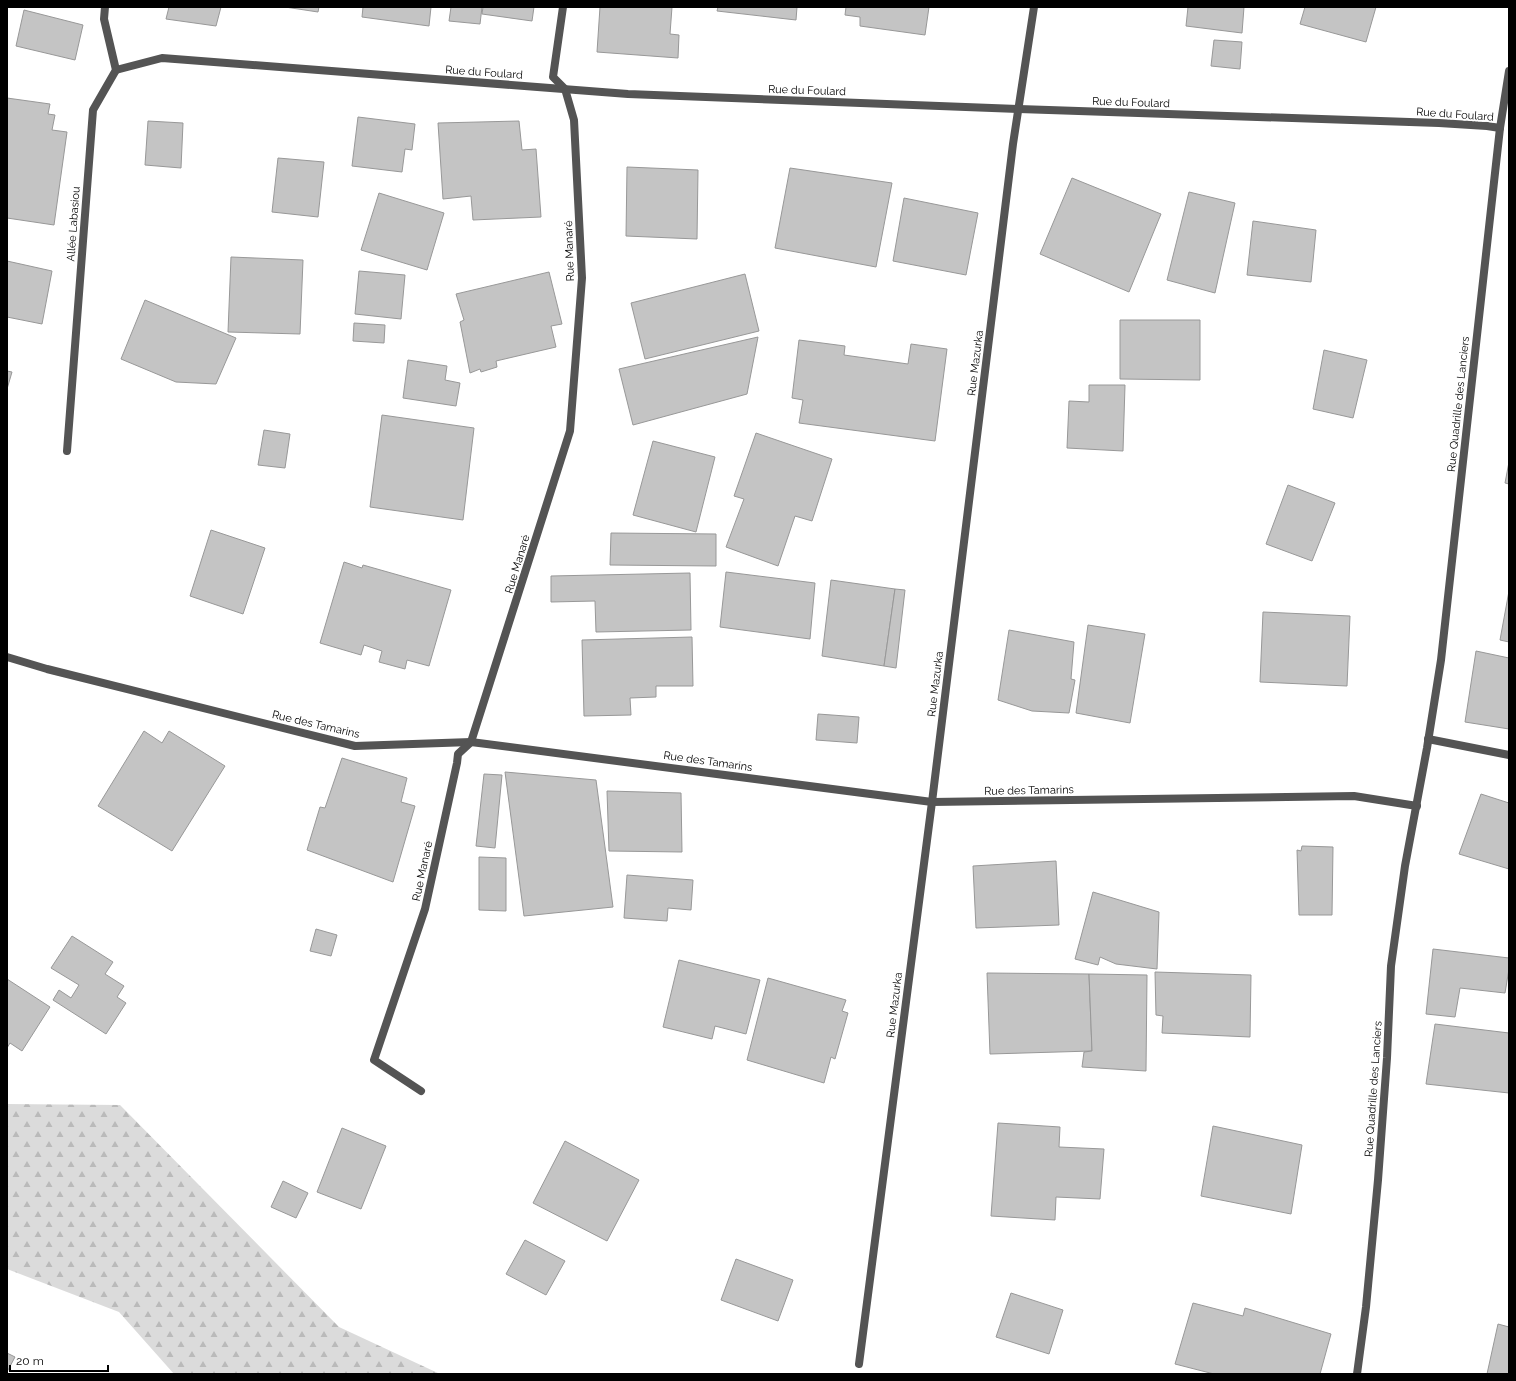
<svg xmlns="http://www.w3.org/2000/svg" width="1516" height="1381" font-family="Raleway,sans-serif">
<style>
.forest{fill:url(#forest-firs)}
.building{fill:#c4c4c4;stroke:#989898}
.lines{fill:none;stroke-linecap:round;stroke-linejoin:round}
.street{stroke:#545454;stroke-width:8}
.labels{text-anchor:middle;stroke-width:3.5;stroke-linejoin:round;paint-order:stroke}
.street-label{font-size:11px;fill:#000;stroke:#fff}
</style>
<defs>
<pattern id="forest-firs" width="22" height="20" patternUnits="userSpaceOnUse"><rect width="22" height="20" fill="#dbdbdb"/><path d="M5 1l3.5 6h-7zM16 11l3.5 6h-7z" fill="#bababa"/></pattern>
</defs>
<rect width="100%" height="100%" fill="#fff"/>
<polygon class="forest" points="7,1104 120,1105 339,1327 440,1374 174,1374 119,1312 7,1269"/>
<g class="building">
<polygon points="169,7 221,7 216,26 166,19"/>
<polygon points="285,7 319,7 318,12"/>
<polygon points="363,7 431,7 429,26 362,17"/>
<polygon points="451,7 482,7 480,24 449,21"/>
<polygon points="483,7 534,7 532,21 482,14"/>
<polygon points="600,7 672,7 670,34 679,35 678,58 597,52"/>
<polygon points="718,7 797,7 796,20 717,11"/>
<polygon points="846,7 929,7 925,35 860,26 860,17 845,15"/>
<polygon points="1188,7 1244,7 1242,33 1186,26"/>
<polygon points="1305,7 1376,7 1366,42 1300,24"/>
<polygon points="24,10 83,25 75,60 16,46"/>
<polygon points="1214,40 1242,42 1240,69 1211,66"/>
<polygon points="7,98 50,104 48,114 55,115 52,130 67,132 54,225 7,218"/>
<polygon points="358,117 415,124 412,150 405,149 402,172 352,166"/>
<polygon points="148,121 183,123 181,168 145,165"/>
<polygon points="519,121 522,150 536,149 541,217 473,220 471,196 443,199 438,123"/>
<polygon points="278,158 324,162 318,217 272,212"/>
<polygon points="627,167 698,170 697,239 626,236"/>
<polygon points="790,168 892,183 876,267 775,248"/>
<polygon points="1072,178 1161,214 1129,292 1040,254"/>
<polygon points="1189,192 1235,203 1215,293 1167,280"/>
<polygon points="379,193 444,213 427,270 361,250"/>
<polygon points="904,198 978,213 966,275 893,261"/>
<polygon points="1253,221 1316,230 1311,282 1247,275"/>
<polygon points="231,257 303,260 300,334 228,332"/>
<polygon points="7,261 52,271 42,324 7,317"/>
<polygon points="359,271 405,275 401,319 355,314"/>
<polygon points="549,272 562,324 551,326 556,347 496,361 497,367 481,372 480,369 470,373 460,322 464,320 456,294"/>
<polygon points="745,274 759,331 645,359 631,303"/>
<polygon points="145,300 236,338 216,384 176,382 121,359"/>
<polygon points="1120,320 1200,320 1200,380 1120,379"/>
<polygon points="354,323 385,325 384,343 353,341"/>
<polygon points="758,337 747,394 633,425 619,369"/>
<polygon points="799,340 845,346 844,355 908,364 911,344 947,349 935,441 799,423 803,400 792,398"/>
<polygon points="1324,350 1367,360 1353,418 1313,409"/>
<polygon points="408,360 447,366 445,380 460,383 456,406 403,398"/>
<polygon points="7,371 12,372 7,389"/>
<polygon points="1089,385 1125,385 1123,451 1067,448 1069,401 1089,402"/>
<polygon points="382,415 474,428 463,520 370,507"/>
<polygon points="264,430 290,434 285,468 258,465"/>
<polygon points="756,433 832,459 812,521 795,516 778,566 726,547 744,499 734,496"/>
<polygon points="653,441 715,457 696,532 633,515"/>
<polygon points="1509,462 1509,484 1505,483"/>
<polygon points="1288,485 1335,503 1312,561 1266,544"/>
<polygon points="211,530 265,548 243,614 190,596"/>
<polygon points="611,533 716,534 716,566 610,565"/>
<polygon points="344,562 362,568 363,565 451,590 429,666 407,660 405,669 379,662 382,651 364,645 361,655 320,643"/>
<polygon points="726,572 815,583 810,639 720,627"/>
<polygon points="690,573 691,630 596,632 595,601 551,602 551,576"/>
<polygon points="831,580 895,589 884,666 822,656"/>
<polygon points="895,589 905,590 896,668 884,666"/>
<polygon points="1509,591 1509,642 1500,640"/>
<polygon points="1263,612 1350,616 1347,686 1260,682"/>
<polygon points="1088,625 1145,634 1130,723 1076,713"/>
<polygon points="1009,630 1074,642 1071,679 1075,680 1069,713 1032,711 998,700"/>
<polygon points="692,637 693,686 656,686 656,697 630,698 631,715 584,716 582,640"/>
<polygon points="1476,651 1509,658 1509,729 1465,722"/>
<polygon points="818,714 859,717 857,743 816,740"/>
<polygon points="144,731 162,743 169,731 225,766 172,851 98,806"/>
<polygon points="342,758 407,778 401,802 415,806 393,882 307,850 320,807 325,808"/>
<polygon points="505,772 596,780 613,907 524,916"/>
<polygon points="484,774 502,775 495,848 476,846"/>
<polygon points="607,791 681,793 682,852 609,851"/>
<polygon points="1481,794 1509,803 1509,869 1459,854"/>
<polygon points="1302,846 1333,847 1332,915 1299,915 1297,850 1301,851"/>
<polygon points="479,857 506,858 506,911 479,910"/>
<polygon points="1056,861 1059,925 976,928 973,866"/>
<polygon points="627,875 693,880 691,910 668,908 667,921 624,918"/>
<polygon points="1093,892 1159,912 1157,969 1116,964 1100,957 1098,965 1075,959"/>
<polygon points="316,929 337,935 331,956 310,951"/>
<polygon points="72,936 113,962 105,974 124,986 117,997 126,1003 106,1034 53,1000 59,990 71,998 79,985 51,968"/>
<polygon points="1433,949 1509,958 1509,969 1505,993 1460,988 1455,1017 1426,1014"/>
<polygon points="679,960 760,980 746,1034 715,1026 712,1039 663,1027"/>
<polygon points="1155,972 1251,975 1250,1037 1162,1033 1163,1016 1156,1015"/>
<polygon points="987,973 1089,974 1092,1051 990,1054"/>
<polygon points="1089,974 1147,975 1146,1071 1082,1067 1084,1052 1092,1051"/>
<polygon points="768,978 846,1000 842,1011 848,1013 835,1059 831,1057 824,1083 747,1060"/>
<polygon points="7,979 50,1007 22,1051 10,1043 7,1048"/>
<polygon points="1435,1024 1509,1033 1509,1093 1426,1084"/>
<polygon points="998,1123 1060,1127 1059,1147 1104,1149 1100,1199 1056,1197 1055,1220 991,1216"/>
<polygon points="1213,1126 1302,1145 1291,1214 1201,1196"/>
<polygon points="342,1128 386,1146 361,1209 317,1192"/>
<polygon points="565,1141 639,1180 607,1241 533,1203"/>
<polygon points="283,1181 308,1193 296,1218 271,1207"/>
<polygon points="525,1240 565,1261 546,1295 506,1274"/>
<polygon points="736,1259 793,1280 778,1321 721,1300"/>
<polygon points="1011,1293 1063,1310 1049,1354 996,1337"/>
<polygon points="1193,1303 1243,1316 1245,1308 1331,1334 1320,1374 1214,1374 1175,1364"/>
<polygon points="1498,1324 1509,1327 1509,1374 1487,1374"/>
<polygon points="7,1353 15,1357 7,1372"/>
</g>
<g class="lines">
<g class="street">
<polyline points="116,70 162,58 628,94 1019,109 1439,123 1487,126 1500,128"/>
<polyline points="67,451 93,110 116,70 104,19 105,7"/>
<polyline points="7,657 47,669 355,746 471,742 932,802 1354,796 1417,806"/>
<polyline points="1428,739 1509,755"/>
<polyline points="421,1091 374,1060 425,909 457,763 458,754 471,742 570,431 582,278 574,120 565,89 553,77 563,7"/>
<polyline points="859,1364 932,802 1013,144 1034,7"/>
<polyline points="1357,1374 1366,1307 1378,1180 1387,1058 1391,966 1405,866 1427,748 1441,660 1500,128 1509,71"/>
</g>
</g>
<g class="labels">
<g class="street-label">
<text transform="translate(484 72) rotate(4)" y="4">Rue du Foulard</text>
<text transform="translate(807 90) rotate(2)" y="4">Rue du Foulard</text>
<text transform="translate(1131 102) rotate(2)" y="4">Rue du Foulard</text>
<text transform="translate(1455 114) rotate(4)" y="4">Rue du Foulard</text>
<text transform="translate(73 224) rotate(-86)" y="4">Allée Labasiou</text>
<text transform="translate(569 251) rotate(-92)" y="4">Rue Manaré</text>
<text transform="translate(975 363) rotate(-83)" y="4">Rue Mazurka</text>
<text transform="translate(1458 404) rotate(-84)" y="4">Rue Quadrille des Lanciers</text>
<text transform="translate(517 564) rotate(-73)" y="4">Rue Manaré</text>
<text transform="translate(935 684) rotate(-83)" y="4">Rue Mazurka</text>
<text transform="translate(316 724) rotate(13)" y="4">Rue des Tamarins</text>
<text transform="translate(708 761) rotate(8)" y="4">Rue des Tamarins</text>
<text transform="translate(1029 790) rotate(-1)" y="4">Rue des Tamarins</text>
<text transform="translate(422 871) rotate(-78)" y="4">Rue Manaré</text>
<text transform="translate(894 1005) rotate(-83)" y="4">Rue Mazurka</text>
<text transform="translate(1373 1089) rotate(-86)" y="4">Rue Quadrille des Lanciers</text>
</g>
</g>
<rect width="1516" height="1381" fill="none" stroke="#000000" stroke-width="16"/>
<path d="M10 1365v6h98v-6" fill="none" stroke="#000000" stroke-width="2"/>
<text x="16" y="1365" font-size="12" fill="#000000" stroke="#ffffff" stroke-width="3" paint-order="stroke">20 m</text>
</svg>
